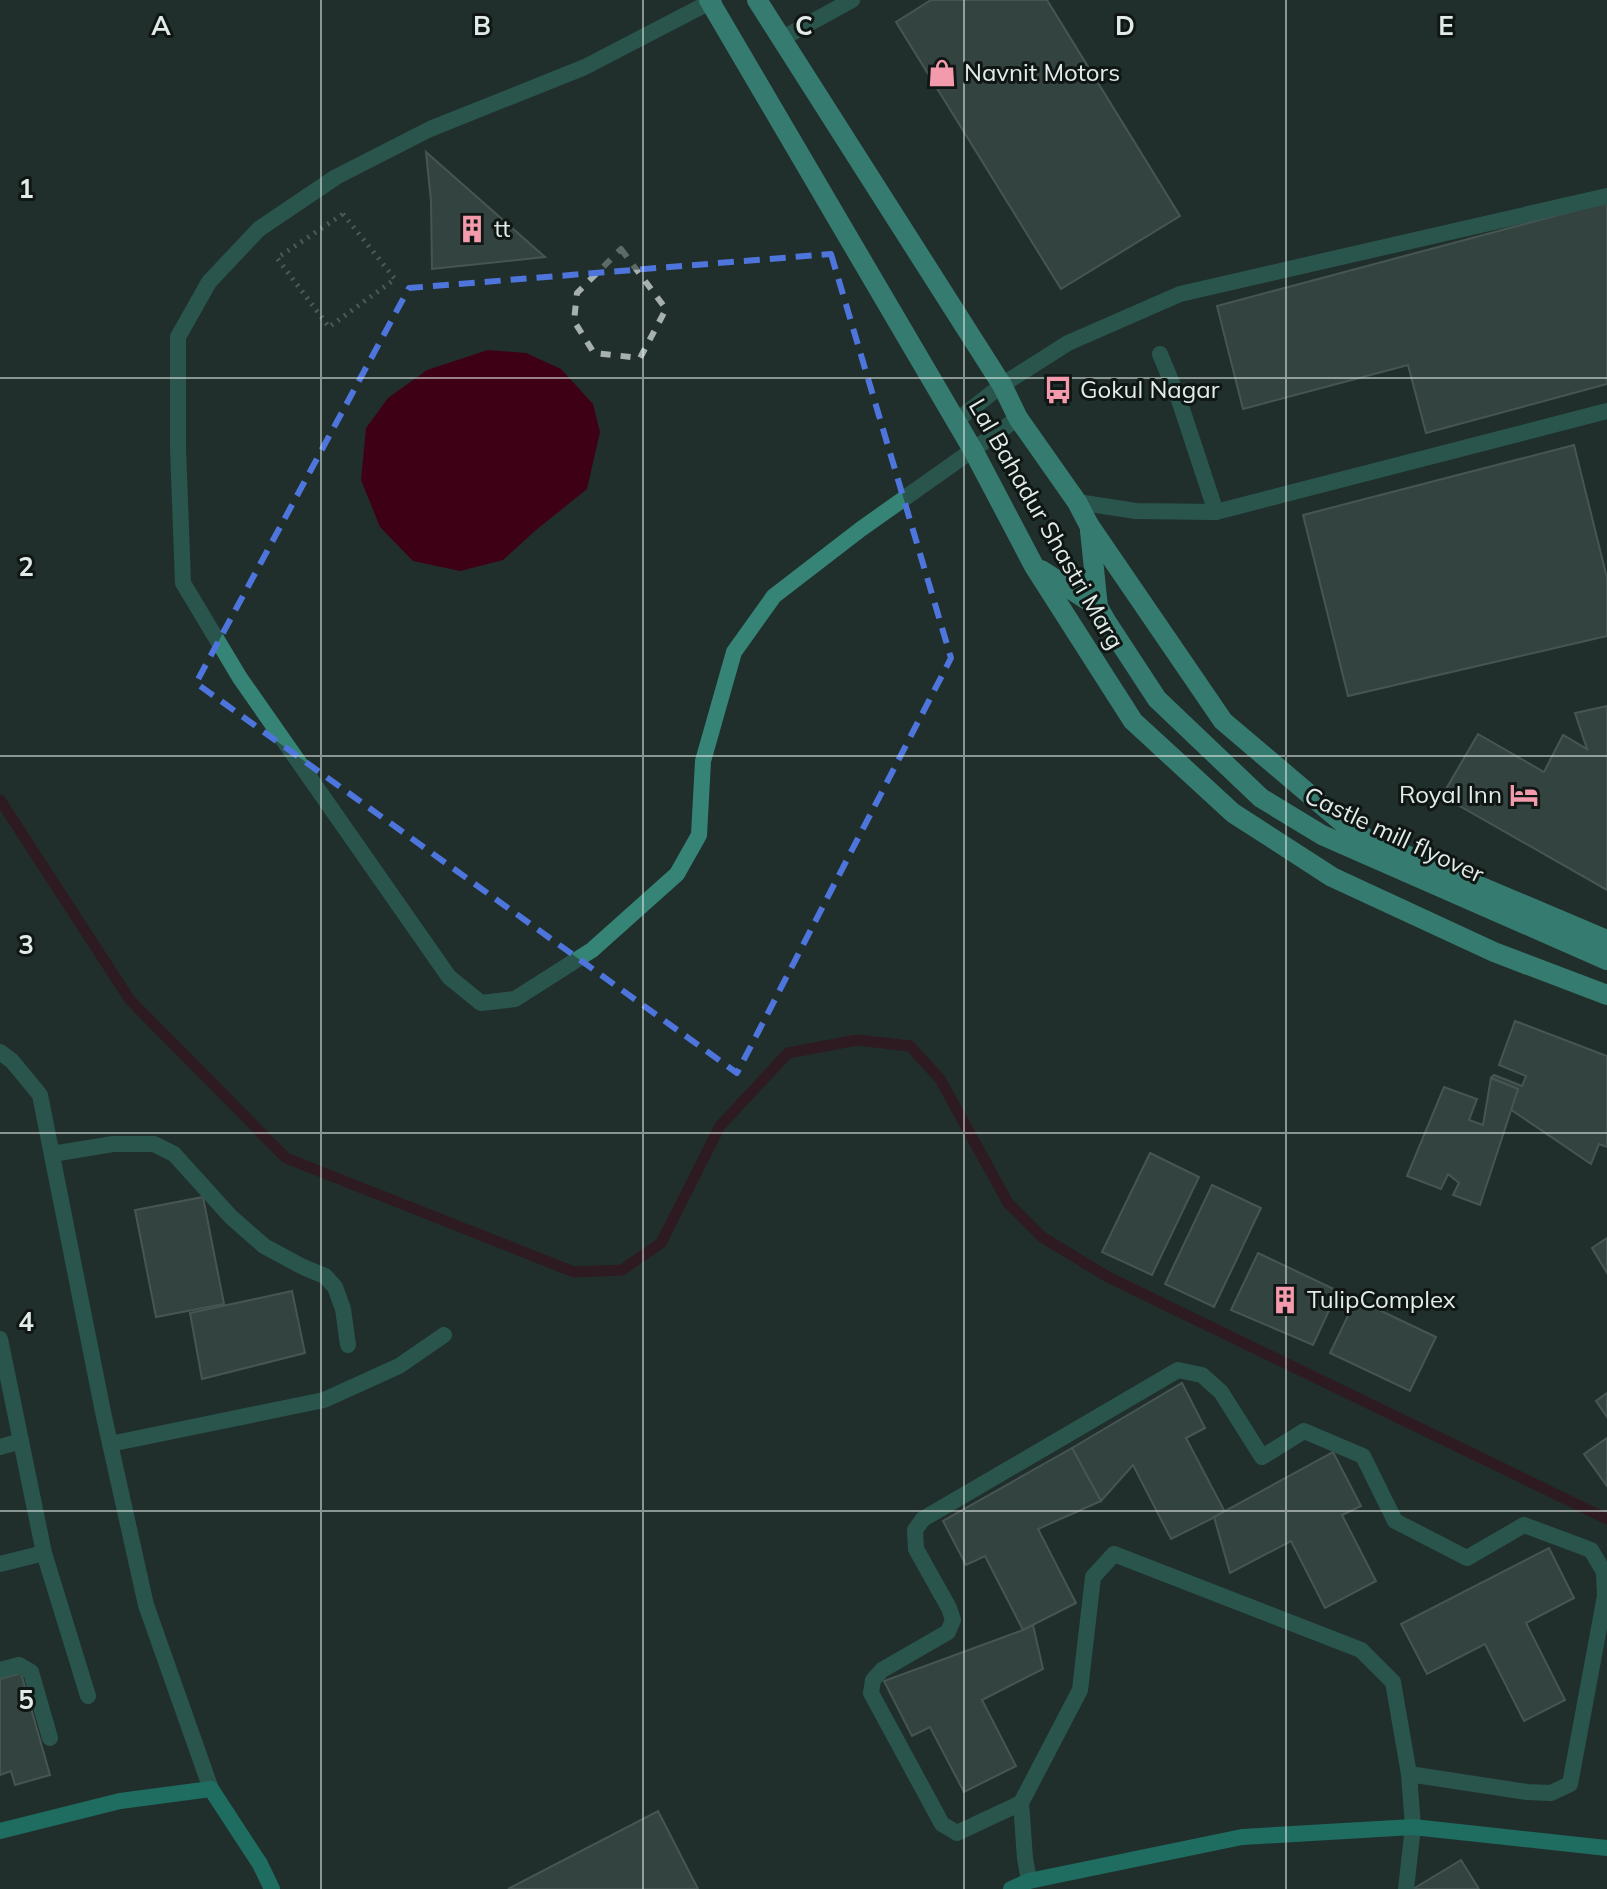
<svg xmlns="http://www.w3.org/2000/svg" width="1607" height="1889" font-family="Mulish,sans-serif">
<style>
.water{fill:#3e0015}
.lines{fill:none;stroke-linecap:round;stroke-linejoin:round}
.stream{stroke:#3e0015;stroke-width:11}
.building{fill:#4b5b58;stroke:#738480;stroke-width:2}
.path{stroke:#828e8b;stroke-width:5;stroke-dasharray:2 6;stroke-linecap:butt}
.lane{stroke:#358476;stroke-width:16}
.street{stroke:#358476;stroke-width:16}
.secondary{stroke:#1db6a0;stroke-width:16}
.primary{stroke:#4fd7c0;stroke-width:20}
.rail{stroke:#a6b1ae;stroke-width:6;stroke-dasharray:10 10;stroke-linecap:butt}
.marked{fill:none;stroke:#4e75dc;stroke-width:6;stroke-dasharray:16 10;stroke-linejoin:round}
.grid{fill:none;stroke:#e1ebe8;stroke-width:2;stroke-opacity:0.55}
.labels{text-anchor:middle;stroke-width:6;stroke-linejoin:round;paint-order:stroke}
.poi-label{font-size:24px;fill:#e1ebe8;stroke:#0f1614;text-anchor:start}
.street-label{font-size:24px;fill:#e1ebe8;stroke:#0f1614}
.grid-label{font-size:26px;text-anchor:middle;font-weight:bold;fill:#e1ebe8;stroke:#0f1614;stroke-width:6;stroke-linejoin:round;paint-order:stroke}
</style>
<rect width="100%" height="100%" fill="#202f2c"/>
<polygon class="water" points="488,350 526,353 561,369 593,404 600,432 587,489 536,530 503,560 460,571 413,561 380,527 361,480 366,428 388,398 427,370"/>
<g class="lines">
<polyline class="stream" points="0,800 130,1000 286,1158 574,1272 622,1270 661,1243 720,1126 788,1053 857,1040 910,1046 940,1079 1008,1203 1042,1237 1108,1277 1607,1519"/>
</g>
<g class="building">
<polygon points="931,0 1047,0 1180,216 1061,289 896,22"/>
<polygon points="426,152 545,257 432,269 431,201"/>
<polygon points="1607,202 1607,384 1426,433 1408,365 1243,409 1217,306"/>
<polygon points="1574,445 1607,578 1607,636 1348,696 1303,515"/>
<polygon points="1607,706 1607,890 1442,796 1478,734 1544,772 1563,735 1587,749 1575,713"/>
<polygon points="1515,1021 1607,1056 1607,1147 1599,1144 1591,1164 1510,1109 1518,1089 1491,1078 1494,1075 1522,1086 1526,1076 1499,1065"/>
<polygon points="1491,1078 1518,1089 1480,1205 1453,1195 1459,1183 1448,1174 1441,1189 1407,1176 1444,1087 1477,1099 1469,1120 1483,1125"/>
<polygon points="1150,1153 1199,1177 1152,1275 1102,1252"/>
<polygon points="1212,1185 1261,1208 1214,1307 1165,1284"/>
<polygon points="203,1197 224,1304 156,1317 135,1210"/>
<polygon points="1607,1238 1607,1273 1592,1248"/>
<polygon points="1258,1253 1338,1291 1313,1345 1231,1310"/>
<polygon points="292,1291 305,1353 202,1379 190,1313"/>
<polygon points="1356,1299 1436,1337 1410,1391 1330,1353"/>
<polygon points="1182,1383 1205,1428 1186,1438 1225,1512 1171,1539 1133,1465 1101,1501 1072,1448"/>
<polygon points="1607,1393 1607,1417 1596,1401"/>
<polygon points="1607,1438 1607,1486 1584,1454"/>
<polygon points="1072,1448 1101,1501 1038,1529 1076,1603 1023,1630 985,1556 966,1565 943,1521"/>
<polygon points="1333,1452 1361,1506 1342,1515 1376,1581 1325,1608 1291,1541 1230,1573 1214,1517"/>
<polygon points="1549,1548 1574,1598 1526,1623 1565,1700 1524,1721 1485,1644 1427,1674 1401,1624"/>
<polygon points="1033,1625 1043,1669 982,1700 1016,1766 964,1792 930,1727 912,1736 884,1681 1023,1630"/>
<polygon points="21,1673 50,1775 15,1785 11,1771 0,1775 0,1679"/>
<polygon points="658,1811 698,1889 508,1889"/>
<polygon points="1461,1860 1479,1889 1413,1889"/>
</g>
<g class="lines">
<polygon class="path" points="343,214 395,279 329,327 277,258"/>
<g class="lane">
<polyline points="1160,354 1179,400 1216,512"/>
<polyline points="1077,502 1136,511 1216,512 1607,411"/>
<polyline points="1406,1889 1413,1827"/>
</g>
<g class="street">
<polyline points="714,0 585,67 430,129 336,177 259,229 209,282 178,337 178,448 183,583 240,678 449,977 481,1003 515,999 592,950 677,874 699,835 703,761 734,652 774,596 861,529 1018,418"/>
<polyline points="781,39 852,0"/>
<polyline points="956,421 1002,385 1068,343 1180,294 1607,196"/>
<polyline points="0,1052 12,1061 40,1095 103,1412 146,1605 211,1789"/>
<polyline points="52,1154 113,1144 154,1144 174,1154 231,1217 264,1246 303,1267 325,1276 335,1287 343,1309 348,1345"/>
<polyline points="0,1339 44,1553 88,1696"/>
<polyline points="110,1444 324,1400 399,1366 444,1335"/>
<polyline points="0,1447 21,1441"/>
<polyline points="0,1564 44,1553"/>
<polyline points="0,1670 19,1665 31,1672 50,1738"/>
<polyline points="1021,1803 957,1833 942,1824 871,1693 873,1680 882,1670 948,1632 953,1620 949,1608 916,1549 915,1530 923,1519 1178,1370 1202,1375 1221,1392 1262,1457 1304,1431 1363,1456 1395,1521 1467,1558 1524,1525 1591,1550 1604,1572 1605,1596 1570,1784 1551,1793 1527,1792 1409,1774"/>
<polyline points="1029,1881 1025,1858 1021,1803 1080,1690 1093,1577 1114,1554 1361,1650 1393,1682 1409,1774 1413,1827"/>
</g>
<g class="secondary">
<polyline points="0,1831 120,1801 211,1789 260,1864 272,1889"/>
<polyline points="1011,1889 1029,1881 1242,1837 1413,1827 1607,1848"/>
</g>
<g class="primary">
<polyline points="709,0 973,450 1034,566 1133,721 1233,813 1332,877 1494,952 1607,995"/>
<polyline points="757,0 1002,385 1018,418 1077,502 1089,525 1223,721 1356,834 1607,940"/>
<polyline points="1090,531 1098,607 1106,621 1157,699 1261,798 1322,835 1607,960"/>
<polyline points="1041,570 1098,607"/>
</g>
<polygon class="rail" points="621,249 666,309 640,358 594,353 574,321 577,293"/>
</g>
<path d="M0 0H1607V1889H0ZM831,254L951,658L737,1073L196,683L409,288Z" fill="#202f2c" fill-opacity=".55" fill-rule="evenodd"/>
<path class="marked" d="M831,254L951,658L737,1073L196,683L409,288Z"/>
<path class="grid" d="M321,0V1889M643,0V1889M964,0V1889M1286,0V1889M0,378H1607M0,756H1607M0,1133H1607M0,1511H1607"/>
<defs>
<symbol id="shop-bare" viewBox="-9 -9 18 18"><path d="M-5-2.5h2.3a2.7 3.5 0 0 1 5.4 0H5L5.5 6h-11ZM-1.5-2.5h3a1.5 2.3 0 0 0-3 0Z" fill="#f39aac" stroke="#0f1614" stroke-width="2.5" paint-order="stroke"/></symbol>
<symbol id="building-bare" viewBox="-9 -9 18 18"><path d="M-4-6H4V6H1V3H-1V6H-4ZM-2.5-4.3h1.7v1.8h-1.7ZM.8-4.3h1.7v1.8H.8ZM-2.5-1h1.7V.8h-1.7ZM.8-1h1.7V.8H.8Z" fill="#f39aac" stroke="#0f1614" stroke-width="2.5" paint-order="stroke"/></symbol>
<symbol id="bus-bare" viewBox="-9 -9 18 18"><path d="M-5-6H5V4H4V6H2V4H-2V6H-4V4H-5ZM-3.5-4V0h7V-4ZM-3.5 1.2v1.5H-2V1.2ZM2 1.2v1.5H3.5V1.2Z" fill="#f39aac" stroke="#0f1614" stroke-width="2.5" paint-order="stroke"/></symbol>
<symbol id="hotel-bare" viewBox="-9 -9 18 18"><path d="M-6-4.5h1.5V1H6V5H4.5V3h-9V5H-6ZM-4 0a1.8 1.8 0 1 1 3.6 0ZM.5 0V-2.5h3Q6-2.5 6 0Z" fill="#f39aac" stroke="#0f1614" stroke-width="2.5" paint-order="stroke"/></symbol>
</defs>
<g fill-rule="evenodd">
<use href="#shop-bare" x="922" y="53" width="40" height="40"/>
<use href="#building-bare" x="452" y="209" width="40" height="40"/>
<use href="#bus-bare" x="1038" y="370" width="40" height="40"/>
<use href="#hotel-bare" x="1504" y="775" width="40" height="40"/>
<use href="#building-bare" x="1265" y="1280" width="40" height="40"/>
</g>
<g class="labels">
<g class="poi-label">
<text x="964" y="81">Navnit Motors</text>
<text x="494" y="237">tt</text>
<text x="1080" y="398">Gokul Nagar</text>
<text x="1502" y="803" text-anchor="end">Royal Inn</text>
<text x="1307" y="1308">TulipComplex</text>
</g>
<g class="street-label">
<text transform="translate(1046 524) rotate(60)" y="8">Lal Bahadur Shastri Marg</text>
<text transform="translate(1394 835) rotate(25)" y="8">Castle mill flyover</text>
</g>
</g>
<g class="grid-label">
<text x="161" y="35">A</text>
<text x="482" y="35">B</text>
<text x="804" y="35">C</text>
<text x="1125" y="35">D</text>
<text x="1446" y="35">E</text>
<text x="26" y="198">1</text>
<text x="26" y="576">2</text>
<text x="26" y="954">3</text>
<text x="26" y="1331">4</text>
<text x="26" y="1709">5</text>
</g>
</svg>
